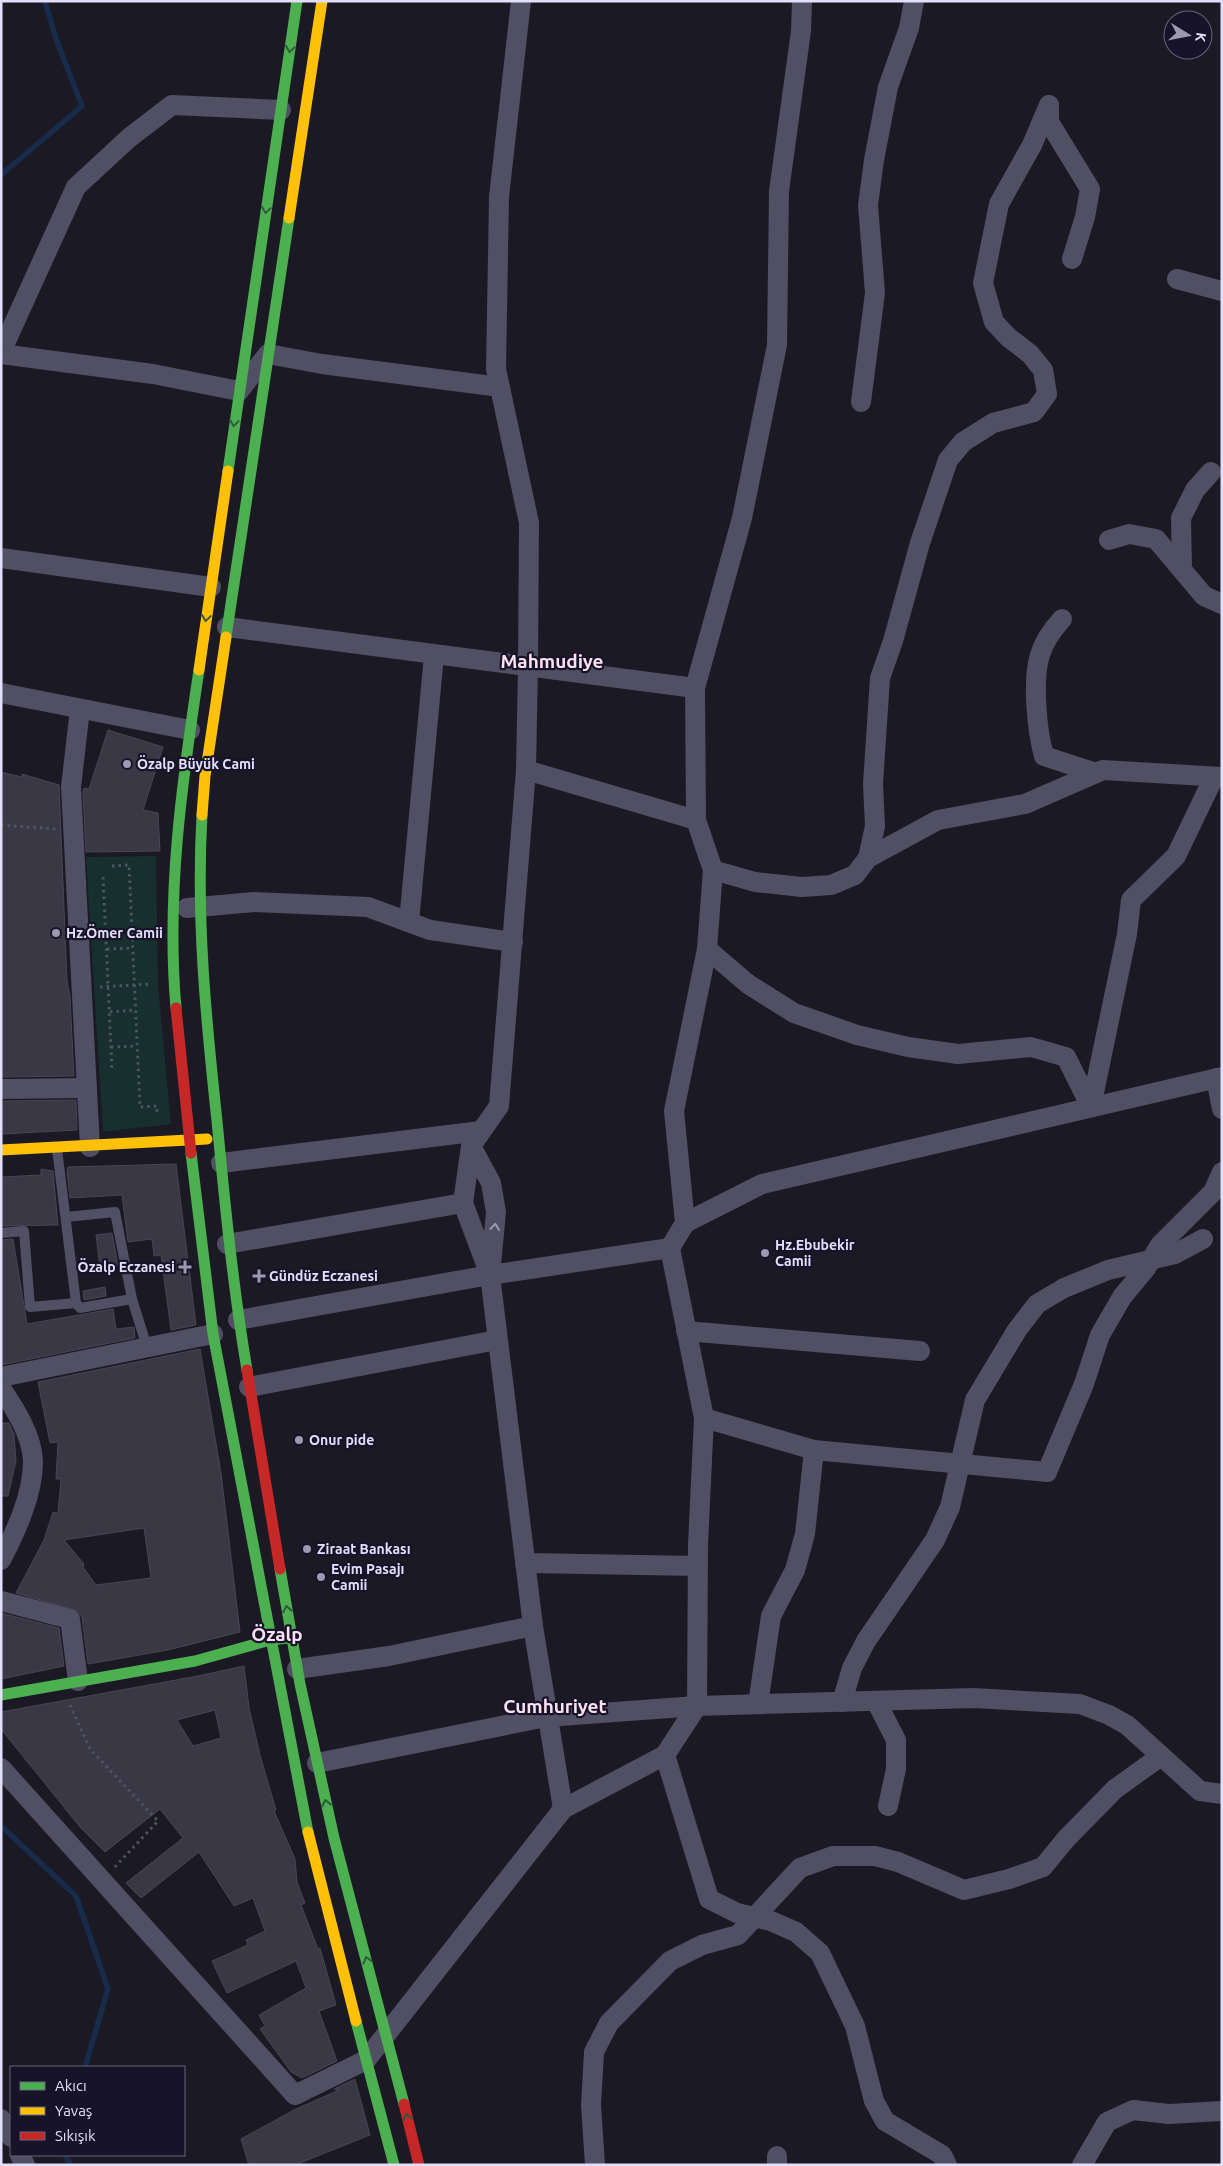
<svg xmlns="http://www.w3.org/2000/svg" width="1223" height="2166" font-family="Ubuntu,sans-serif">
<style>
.green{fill:#172f2f}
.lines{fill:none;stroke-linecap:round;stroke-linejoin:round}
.stream{stroke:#182b4a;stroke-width:5.5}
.building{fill:#3a3845;stroke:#484556;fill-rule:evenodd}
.path{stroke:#4a5561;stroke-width:3;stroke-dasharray:2.5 4;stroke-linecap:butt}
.lane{stroke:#504f63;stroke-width:10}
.street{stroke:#504f63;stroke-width:20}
.fast{stroke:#4caf50;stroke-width:11}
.slow{stroke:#ffc107;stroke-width:11}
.jam{stroke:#c62828;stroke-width:11}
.oneway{stroke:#2f5a3b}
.oneway2{stroke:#9997af}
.poi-dot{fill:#9c9ab0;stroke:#171429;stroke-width:2}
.labels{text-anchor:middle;stroke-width:4.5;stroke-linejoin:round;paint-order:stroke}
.poi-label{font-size:14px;font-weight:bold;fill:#e2dffb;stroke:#171429;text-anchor:start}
.district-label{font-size:19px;font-weight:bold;fill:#fce1f2;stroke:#171429}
</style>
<rect width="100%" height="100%" fill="#1a1924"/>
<polygon class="green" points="156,856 158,985 171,1124 103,1132 86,857"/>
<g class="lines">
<g class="stream">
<polyline points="1,175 82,106 56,39 45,1"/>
<polyline points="1,1826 76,1896 108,1989 85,2067"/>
<polyline points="65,2155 71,2165"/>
</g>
</g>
<g class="building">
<polygon points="108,730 163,747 143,810 158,813 160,851 86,852 83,793 84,788 89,789"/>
<polygon points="1,772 22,777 22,774 59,785 67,981 70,996 74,1076 1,1077"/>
<polygon points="76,1100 77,1130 1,1134 1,1101"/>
<polygon points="176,1164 196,1325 171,1330 161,1255 154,1256 152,1239 128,1242 122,1195 70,1198 67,1172 68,1167"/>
<polygon points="41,1169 53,1171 58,1225 1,1226 1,1177 41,1175"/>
<polygon points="112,1233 118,1265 100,1267 96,1235"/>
<polygon points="13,1239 27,1324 113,1309 116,1329 134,1327 135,1338 1,1365 1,1240"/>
<polygon points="105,1287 106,1296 84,1300 83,1291"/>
<path d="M200,1349L221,1473L240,1632L168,1650L88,1664L82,1617L78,1611L16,1593L44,1540L53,1512L58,1513L61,1479H56L58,1442L50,1443L38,1382ZM144,1528L151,1578L96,1585L83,1567L84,1564L64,1540Z"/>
<polygon points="1,1423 9,1423 14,1434 16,1461 8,1496 1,1496"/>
<polygon points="1,1613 59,1628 64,1666 1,1679"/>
<path d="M244,1666L249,1708L260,1755L276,1810L274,1811L295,1859L297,1882L305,1903L301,1905L318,1949L320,1948L336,2005L319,2011L337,2061L302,2078L291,2072L260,2029L265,2026L259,2015L306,1988L296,1961L227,1993L212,1961L248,1945L246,1940L265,1931L253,1898L234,1906L199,1852L141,1898L126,1883L183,1838L160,1809L105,1852L80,1827L1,1729V1712L198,1676ZM215,1710L221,1738L193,1746L177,1720Z"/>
<polygon points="355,2079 370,2135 295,2165 249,2165 241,2139 294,2110 339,2090 334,2089"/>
</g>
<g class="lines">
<g class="path">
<polyline points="1,825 56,829"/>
<polyline points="112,866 129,865 140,1107 157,1106 157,1114"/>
<polyline points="103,877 112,1071"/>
<polyline points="107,949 133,948"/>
<polyline points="100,987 151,984"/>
<polyline points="110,1012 135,1010"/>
<polyline points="111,1047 137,1046"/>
<polyline points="70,1705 90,1749 158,1821 114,1868"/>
</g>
<g class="lane">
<polyline points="66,1217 115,1212 132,1299 147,1347"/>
<polyline points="1,1233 24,1231 30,1307 76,1303 57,1149"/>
<polyline points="76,1303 80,1308 132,1299"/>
</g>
<g class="street">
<polyline points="1049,105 1049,122 1090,189 1085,217 1072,259"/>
<polyline points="1177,279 1222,291"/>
<polyline points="1,352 76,187 129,138 172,105 281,110"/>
<polyline points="1,354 153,374 239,391 268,354 322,364 500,387"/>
<polyline points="861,402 875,293 868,205 874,160 888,87 909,28 914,1"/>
<polyline points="1109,540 1129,534 1156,539 1204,596 1222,604"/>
<polyline points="1,558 211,587"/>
<polyline points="1182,568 1181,518 1195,490 1211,472"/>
<path d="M1062,619C1052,630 1044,641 1040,655C1032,680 1037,731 1044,756L1096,773"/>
<polyline points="227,627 695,688"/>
<polyline points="1,693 190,730"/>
<polyline points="80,709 71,787 90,1147"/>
<polyline points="526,770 696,820"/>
<polyline points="868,858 875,826 873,784 880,678 893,641 920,543 948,460 963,442 993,423 1034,412 1047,394 1043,370 1030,354 1008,337 994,322 983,283 999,204 1032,145 1049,105"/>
<polyline points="713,870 755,882 802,887 831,885 855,875 868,858 938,820 1025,804 1103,770 1222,777"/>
<polyline points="187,908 254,902 368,907 430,930 513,942"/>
<polyline points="409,922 434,655"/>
<polyline points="707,949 748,984 794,1013 857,1035 908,1047 958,1054 1031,1047 1066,1057 1091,1107 1127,934 1131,900 1176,856 1214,777"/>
<polyline points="1216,1078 1222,1109"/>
<polyline points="1,1089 87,1088"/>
<polyline points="471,1146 491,1183 496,1212 490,1275 533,1626 563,1809"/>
<polyline points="221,1163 481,1131"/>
<polyline points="685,1223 762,1184 1222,1077"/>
<polyline points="227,1244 463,1203"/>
<polyline points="490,1275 463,1203 471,1146 499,1106 526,770 528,667 529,523 496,369 499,197 521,1"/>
<polyline points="238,1320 490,1275 670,1248"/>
<polyline points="686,1331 920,1351"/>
<polyline points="1,1377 213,1334"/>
<polyline points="249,1387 497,1340"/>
<path d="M1,1388C15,1409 32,1435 33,1461C33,1495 16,1531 1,1560"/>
<polyline points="704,1418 814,1450 1047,1472 1084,1384 1100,1335 1122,1297 1146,1268 1160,1245 1213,1192 1222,1172"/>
<polyline points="525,1563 698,1566"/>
<polyline points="1,1601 70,1619 78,1681"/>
<polyline points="297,1669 389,1656 533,1626"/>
<polyline points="876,1701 896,1740 896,1769 888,1806"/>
<polyline points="842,1702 852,1668 866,1641 935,1540 950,1507 975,1400 1017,1330 1037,1304 1064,1288 1108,1270 1175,1254 1203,1239"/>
<polyline points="758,1704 771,1616 795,1570 805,1534 814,1450"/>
<polyline points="665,1755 709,1899 737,1913 771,1921 796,1932 820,1953 855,2026 874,2101 885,2121 942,2155 947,2165"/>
<polyline points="317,1763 546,1717 697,1706 973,1698 1080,1704 1109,1715 1127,1725 1200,1791 1222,1794"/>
<polyline points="1,1768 295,2095 366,2060 563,1809 665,1755 697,1706 698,1545 704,1418 670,1248 685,1223 674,1111 707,949 713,870 696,820 695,688 742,518 777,345 779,191 801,31 802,1"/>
<polyline points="1,2119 11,2137"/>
<polyline points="20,2155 25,2165"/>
<polyline points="777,2156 777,2165"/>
<polyline points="595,2165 591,2105 594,2052 609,2023 670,1961 702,1945 738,1935 800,1868 833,1856 875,1856 898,1862 964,1890 1009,1879 1043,1867 1066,1839 1115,1789 1161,1756"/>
<polyline points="1082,2165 1107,2122 1133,2110 1169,2114 1222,2111"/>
</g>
<g class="fast">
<polyline points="228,471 297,1"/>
<polyline points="226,637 289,218"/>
<path d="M202,815C196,918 206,1019 217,1121C225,1205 233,1287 247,1370"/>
<path d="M176,1008C166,895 182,782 199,670"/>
<polyline points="191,1153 213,1334 308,1832"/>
<polyline points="280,1569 300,1684 334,1838 404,2104"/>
<polyline points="1,1695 195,1661 270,1640 289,1638"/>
<polyline points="356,2021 394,2165"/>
</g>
<g class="slow">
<polyline points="289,218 322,1"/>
<polyline points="199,670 228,471"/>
<polyline points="202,815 205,776 226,637"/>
<polyline points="1,1150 207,1139"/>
<polyline points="308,1832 356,2021"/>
</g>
<g class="jam">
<polyline points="176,1008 191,1153"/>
<polyline points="247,1370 280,1569"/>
<polyline points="404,2104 419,2165"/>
</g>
</g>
<defs><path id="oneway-chevron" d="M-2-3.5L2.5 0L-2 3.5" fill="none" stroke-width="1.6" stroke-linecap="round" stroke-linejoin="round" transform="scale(1.25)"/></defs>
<g class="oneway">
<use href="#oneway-chevron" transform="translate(290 49) rotate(98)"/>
<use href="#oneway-chevron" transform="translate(266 210) rotate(98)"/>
<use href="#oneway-chevron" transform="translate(234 423) rotate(98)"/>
<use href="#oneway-chevron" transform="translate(206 618) rotate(98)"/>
<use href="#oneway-chevron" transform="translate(287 1609) rotate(-100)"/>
<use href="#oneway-chevron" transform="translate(326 1803) rotate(-102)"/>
<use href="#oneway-chevron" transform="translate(367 1960) rotate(-105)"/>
<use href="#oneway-chevron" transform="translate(407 2117) rotate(-104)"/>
</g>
<use class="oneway2" href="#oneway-chevron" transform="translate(495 1227) rotate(-84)"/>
<g class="poi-dot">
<circle cx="127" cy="764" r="5"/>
<circle cx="56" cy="933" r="5"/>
<circle cx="765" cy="1253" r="5"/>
<path d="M182.5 1259.5h5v5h5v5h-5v5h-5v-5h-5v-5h5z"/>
<path d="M256.5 1268.5h5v5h5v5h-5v5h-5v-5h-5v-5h5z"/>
<circle cx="299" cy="1440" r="5"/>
<circle cx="307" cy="1549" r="5"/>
<circle cx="321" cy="1577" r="5"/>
</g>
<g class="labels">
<g class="poi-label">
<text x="137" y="769">Özalp Büyük Cami</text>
<text x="66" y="938">Hz.Ömer Camii</text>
<text x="775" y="1250">Hz.Ebubekir<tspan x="775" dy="16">Camii</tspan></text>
<text x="175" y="1272" text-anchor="end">Özalp Eczanesi</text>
<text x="269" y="1281">Gündüz Eczanesi</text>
<text x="309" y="1445">Onur pide</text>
<text x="317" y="1554">Ziraat Bankası</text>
<text x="331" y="1574">Evim Pasajı<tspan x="331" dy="16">Camii</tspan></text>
</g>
<g class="district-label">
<text x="552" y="668">Mahmudiye</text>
<text x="277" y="1641">Özalp</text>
<text x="555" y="1713">Cumhuriyet</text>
</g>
</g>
<rect width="1223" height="2166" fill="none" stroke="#e2dffb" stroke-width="5"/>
<rect x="10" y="2066" width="175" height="90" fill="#171429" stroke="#68657d"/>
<rect x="20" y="2082" width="25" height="8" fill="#4caf50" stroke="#68657d"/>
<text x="55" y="2091" font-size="15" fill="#e2dffb">Akıcı</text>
<rect x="20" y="2107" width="25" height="8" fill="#ffc107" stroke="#68657d"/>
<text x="55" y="2116" font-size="15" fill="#e2dffb">Yavaş</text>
<rect x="20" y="2132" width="25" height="8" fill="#c62828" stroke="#68657d"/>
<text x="55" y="2141" font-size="15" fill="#e2dffb">Sıkışık</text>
<g transform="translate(1188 35) rotate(100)"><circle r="24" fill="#171429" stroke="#68657d"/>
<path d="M0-4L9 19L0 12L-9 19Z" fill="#9c9ab0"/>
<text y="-8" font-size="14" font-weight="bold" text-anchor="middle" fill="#e2dffb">K</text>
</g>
</svg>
